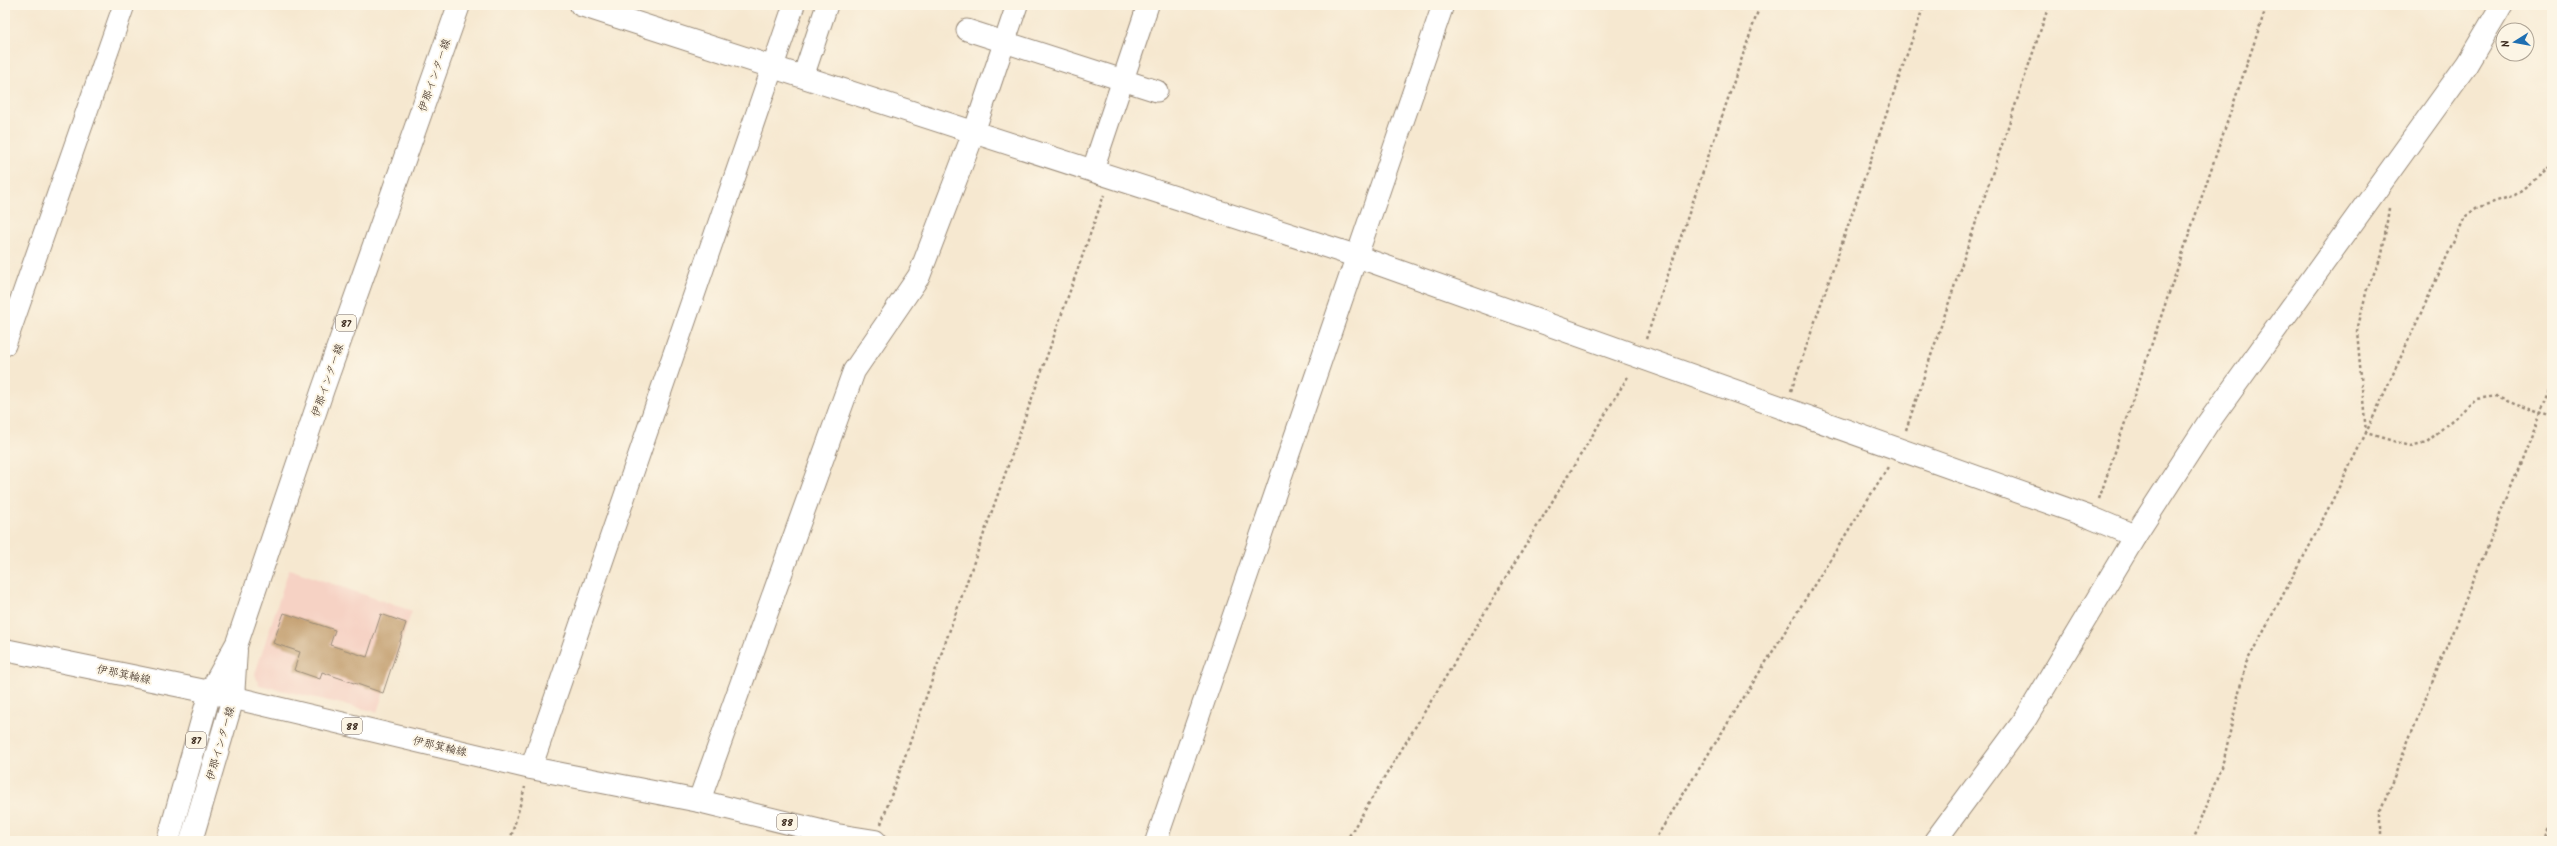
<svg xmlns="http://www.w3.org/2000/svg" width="2557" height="846" font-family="Kalam,'Klee One',sans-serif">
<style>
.built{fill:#f6d2c4}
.building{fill:#c4a072}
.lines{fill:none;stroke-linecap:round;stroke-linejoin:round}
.minor-casing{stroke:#988977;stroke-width:23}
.tertiary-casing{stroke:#988977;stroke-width:24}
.primary-casing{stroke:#988977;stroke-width:24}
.path{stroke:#988977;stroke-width:2.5;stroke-dasharray:3 3;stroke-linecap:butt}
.minor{stroke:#fff;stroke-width:21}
.tertiary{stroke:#fff;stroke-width:22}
.primary{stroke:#fff;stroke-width:22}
.labels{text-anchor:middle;stroke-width:4;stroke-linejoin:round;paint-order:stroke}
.shield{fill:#fcf5e5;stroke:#75675a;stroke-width:1}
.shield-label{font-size:10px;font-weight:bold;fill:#3b2a1e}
.street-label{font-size:11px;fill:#3b2a1e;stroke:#fcf5e5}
</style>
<rect width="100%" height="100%" fill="#fcf5e5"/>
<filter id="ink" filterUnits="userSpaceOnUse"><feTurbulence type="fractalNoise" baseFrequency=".025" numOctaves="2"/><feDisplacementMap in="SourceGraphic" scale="8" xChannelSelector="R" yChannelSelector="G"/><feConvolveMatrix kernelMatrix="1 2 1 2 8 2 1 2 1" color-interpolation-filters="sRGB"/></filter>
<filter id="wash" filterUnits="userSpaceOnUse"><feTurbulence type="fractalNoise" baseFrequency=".012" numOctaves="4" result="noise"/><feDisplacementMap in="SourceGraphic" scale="16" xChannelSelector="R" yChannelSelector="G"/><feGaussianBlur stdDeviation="0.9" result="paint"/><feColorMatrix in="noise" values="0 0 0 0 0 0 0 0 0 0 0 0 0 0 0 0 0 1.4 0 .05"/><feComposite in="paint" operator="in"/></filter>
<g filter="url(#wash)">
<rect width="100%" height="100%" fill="#f6e8d0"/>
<polygon class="built" points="289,569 412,611 377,712 259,685 255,674"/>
<g id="blocks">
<polygon class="building" points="284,613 335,630 330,645 367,657 381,614 406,623 383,693 322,672 320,679 294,670 300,652 273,643"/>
</g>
</g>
<g filter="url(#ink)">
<use href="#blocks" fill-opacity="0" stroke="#988977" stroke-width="1"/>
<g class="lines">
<defs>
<g id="minor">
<polyline points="967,30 1157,91"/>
<polyline points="803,77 827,5"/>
<polyline points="974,132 1017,5"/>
<polyline points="1093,169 1148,5"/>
<polyline points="5,345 124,5"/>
<polyline points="531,768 794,5"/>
<polyline points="1156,841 1443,5"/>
</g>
<g id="tertiary">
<polyline points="581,5 1356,256 2092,518 2135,536"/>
<polyline points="699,801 854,371 919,276 974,132"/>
<polyline points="1935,841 2026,718 2135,536 2208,423 2467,64 2502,5"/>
</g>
<g id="primary">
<polyline points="5,650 210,692 531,768 699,801 837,835 875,841"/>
<polyline points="168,841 210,692 237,643 323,389 459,5"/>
<polyline points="191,841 233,698 236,650"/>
</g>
</defs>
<use href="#minor" class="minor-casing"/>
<use href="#tertiary" class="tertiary-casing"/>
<use href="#primary" class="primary-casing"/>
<g class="path">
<polyline points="2389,208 2382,255 2367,289 2357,331 2366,433 2410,446 2427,442 2476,399 2497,396 2552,418"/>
<polyline points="1646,339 1760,5"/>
<polyline points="1791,391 1924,5"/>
<polyline points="1906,430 2049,5"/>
<polyline points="2099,499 2267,5"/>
<polyline points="881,824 1104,195"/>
<polyline points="510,841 525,787"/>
<polyline points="1346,841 1629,375"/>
<polyline points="1654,841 1888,467"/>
<polyline points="2193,841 2224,759 2245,665 2310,545 2366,433 2465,217 2476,208 2515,195 2552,166"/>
<polyline points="2381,841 2381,809 2552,386"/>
<polyline points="2544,841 2552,821"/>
</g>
<use href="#minor" class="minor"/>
<use href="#tertiary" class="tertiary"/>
<use href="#primary" class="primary"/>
</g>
</g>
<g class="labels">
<g class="shield">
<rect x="336" y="315" width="20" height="16" rx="3"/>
<rect x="342" y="718" width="20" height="16" rx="3"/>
<rect x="186" y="732" width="20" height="16" rx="3"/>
<rect x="777" y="814" width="20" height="16" rx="3"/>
</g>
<g class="shield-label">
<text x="346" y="327">87</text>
<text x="352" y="730">88</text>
<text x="196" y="744">87</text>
<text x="787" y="826">88</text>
</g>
<g class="street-label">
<text transform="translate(434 75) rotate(-71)" y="4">伊那インター線</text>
<text transform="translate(327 380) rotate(-71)" y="4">伊那インター線</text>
<text transform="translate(124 674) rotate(12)" y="4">伊那箕輪線</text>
<text transform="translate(220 743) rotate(-74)" y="4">伊那インター線</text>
<text transform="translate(440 746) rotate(13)" y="4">伊那箕輪線</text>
</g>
</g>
<rect width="2557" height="846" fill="none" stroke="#fcf5e5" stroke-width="20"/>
<g transform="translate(2515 42) rotate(259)"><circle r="19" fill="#fcf5e5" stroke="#afa495"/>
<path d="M0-3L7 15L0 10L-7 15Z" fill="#1f6fb2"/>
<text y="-6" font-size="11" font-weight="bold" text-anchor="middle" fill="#3b2a1e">N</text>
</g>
</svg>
